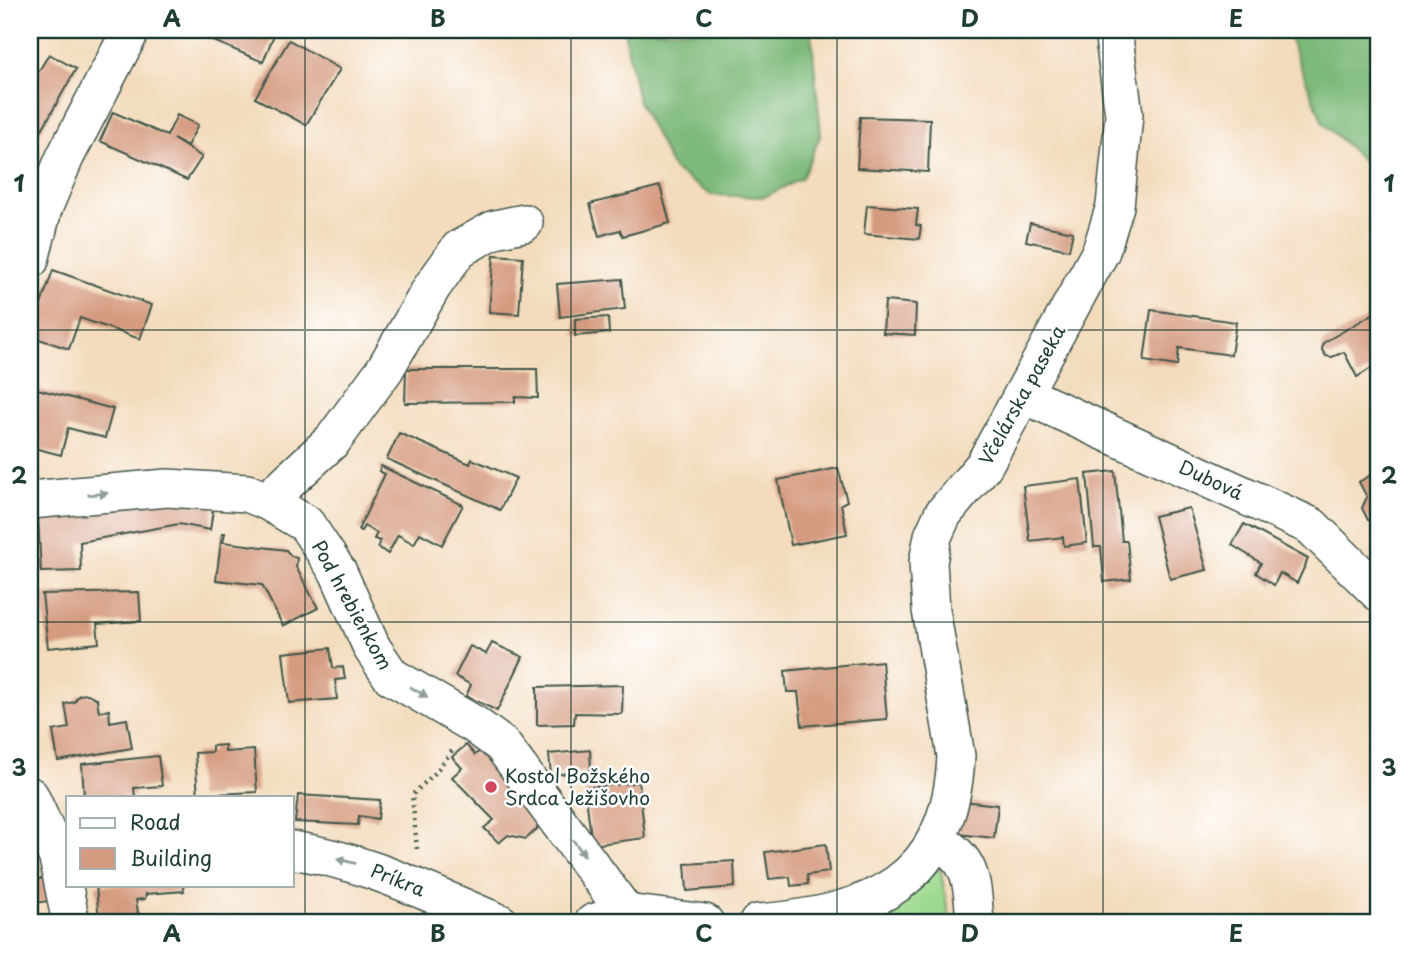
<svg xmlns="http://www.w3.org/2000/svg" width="1408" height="953" font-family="'Playpen Sans',sans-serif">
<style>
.green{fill:#9cd98e;stroke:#5e8b61;stroke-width:2}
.forest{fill:#7db979;stroke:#4e7b56;stroke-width:2}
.building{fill:#d59b80}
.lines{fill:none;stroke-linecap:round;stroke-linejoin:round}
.street-casing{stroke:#3f5548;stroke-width:40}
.path{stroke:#3f5548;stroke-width:4.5;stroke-dasharray:2 5;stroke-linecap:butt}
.street{stroke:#fff;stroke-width:37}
.oneway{fill:#8f9e9a}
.grid{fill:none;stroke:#1f3d34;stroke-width:2;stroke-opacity:0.55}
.poi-dot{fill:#d1495b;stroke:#fff;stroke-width:2.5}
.labels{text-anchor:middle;stroke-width:5;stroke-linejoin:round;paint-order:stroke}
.street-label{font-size:19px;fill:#1f3d34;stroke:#fff}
.poi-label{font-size:19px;fill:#1f3d34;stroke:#fff;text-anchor:start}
.neatline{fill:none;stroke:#1f3d34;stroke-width:2.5}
.grid-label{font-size:23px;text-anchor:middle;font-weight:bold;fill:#1f3d34}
</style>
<rect width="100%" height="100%" fill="#fff"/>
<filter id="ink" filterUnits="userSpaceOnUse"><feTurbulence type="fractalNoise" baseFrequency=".0143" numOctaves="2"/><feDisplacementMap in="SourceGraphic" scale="14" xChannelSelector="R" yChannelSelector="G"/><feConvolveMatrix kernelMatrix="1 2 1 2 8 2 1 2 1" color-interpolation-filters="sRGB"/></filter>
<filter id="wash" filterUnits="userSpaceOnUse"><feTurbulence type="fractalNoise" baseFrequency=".00686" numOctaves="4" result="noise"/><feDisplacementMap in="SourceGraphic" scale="28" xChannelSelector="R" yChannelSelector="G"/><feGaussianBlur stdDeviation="1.57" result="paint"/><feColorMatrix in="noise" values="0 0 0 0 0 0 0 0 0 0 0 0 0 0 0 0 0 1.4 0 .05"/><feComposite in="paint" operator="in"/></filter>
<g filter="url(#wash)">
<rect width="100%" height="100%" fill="#f3dbbc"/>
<polygon class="green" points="940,867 950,923 833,923 885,908"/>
<g class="forest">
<polygon points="624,30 811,30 821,134 802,178 764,197 711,195 673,169 638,101"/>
<polygon points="1286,30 1378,30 1378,175 1323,123"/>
</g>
<g id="blocks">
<g class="building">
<polygon points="188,30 270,30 275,32 263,62"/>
<polygon points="289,40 340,69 306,125 255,98"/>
<polygon points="49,54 76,69 40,133 30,127 30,86"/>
<polygon points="113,112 167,136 177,115 198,125 187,146 173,139 202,157 187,180 100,141"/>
<polygon points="860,117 930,119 928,172 857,168"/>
<polygon points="660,186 670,223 623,236 620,230 599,236 590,204"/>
<polygon points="867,205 918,209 916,225 921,226 919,239 864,234"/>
<polygon points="1030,223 1073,232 1069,250 1026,241"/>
<polygon points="494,255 523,257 519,314 489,312"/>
<polygon points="53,270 152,305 140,339 80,318 69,349 30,336"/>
<polygon points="622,279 625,309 560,317 557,284"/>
<polygon points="885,301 916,304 915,335 883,333"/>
<polygon points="1151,310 1236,322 1231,355 1179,348 1177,366 1144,361"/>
<polygon points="1378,311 1378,377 1373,367 1357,377 1344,352 1332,357 1326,356 1322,350 1323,343"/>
<polygon points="608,317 609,333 575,336 575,319"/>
<polygon points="406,369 537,369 538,398 515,397 515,402 405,403"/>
<polygon points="30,387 113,409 105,438 68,428 61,455 30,447"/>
<polygon points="399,433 470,464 472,459 516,478 500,510 387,459"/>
<polygon points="381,466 463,505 442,545 420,533 414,544 398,535 388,554 378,547 380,541 374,539 377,533 364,526 361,531 358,530 385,474 379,471"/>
<polygon points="838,468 847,501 841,504 847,534 791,545 778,480"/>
<polygon points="1115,471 1122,541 1127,541 1131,579 1104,582 1101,547 1094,547 1087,474"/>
<polygon points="1378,471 1378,522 1368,520 1362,508 1367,497 1359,482"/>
<polygon points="1080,479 1087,543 1064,546 1063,537 1030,541 1023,486"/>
<polygon points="177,498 214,503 210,530 179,524 80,542 81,571 41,572 38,517"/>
<polygon points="1189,508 1207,570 1170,579 1154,516"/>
<polygon points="1244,524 1308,559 1297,583 1280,573 1274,585 1256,573 1261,563 1232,545"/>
<polygon points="222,533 225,533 223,542 286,550 291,556 297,558 296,567 318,608 283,626 262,585 216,580"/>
<polygon points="139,592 141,621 97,624 99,643 48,648 42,594"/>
<polygon points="492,643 523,657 497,711 466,696 471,685 455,676 470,646 486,654"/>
<polygon points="330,648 333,668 343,667 345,679 335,680 337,699 289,703 283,653"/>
<polygon points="882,661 887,719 802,726 798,692 787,692 785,671"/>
<polygon points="623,685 622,714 575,713 574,724 537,725 537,687"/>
<polygon points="88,694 97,699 99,712 109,710 110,722 127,719 132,748 58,761 53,731 69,728 65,704 74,702 79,695"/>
<polygon points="225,745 225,752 254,750 257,792 216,794 216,797 198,797 195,753 212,752 212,746"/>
<polygon points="466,745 475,755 485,747 538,821 537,829 526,839 508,835 499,843 484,828 494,820 452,777 462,768 452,757"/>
<polygon points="590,750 591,771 551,775 549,754"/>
<polygon points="158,756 162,786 134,788 135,797 84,797 82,764"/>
<polygon points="639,782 645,838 592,845 585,788"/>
<polygon points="298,795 380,800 378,819 359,816 358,825 295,822"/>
<polygon points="962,801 998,805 994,838 958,834"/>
<polygon points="826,844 829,872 807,875 808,884 791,886 790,877 769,879 765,852"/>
<polygon points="734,861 735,887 687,891 685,864"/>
<polygon points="44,878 48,901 30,904 30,881"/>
<polygon points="96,885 183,885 184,891 146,894 145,899 136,900 138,913 134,917 127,917 128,920 99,922"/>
</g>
</g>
</g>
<g filter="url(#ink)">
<use href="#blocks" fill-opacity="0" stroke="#3f5548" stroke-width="2"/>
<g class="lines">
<defs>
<g id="street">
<polyline points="30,260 43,209 65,157 131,30"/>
<polyline points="1025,395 1311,526 1378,592"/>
<polyline points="30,500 167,488 247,493 267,501 306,524 338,572 372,648 391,676 475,725 502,745 626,913"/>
<polyline points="267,501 333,440 385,369 432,287 459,249 495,229 524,223"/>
<polyline points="30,796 58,858 71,923"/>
<path d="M936,840C974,860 972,884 975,923"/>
<path d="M292,850C370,862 429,894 500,923"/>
<polyline points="593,923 626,913 705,923"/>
<path d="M758,923C871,914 950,883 956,756L931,610L928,562L933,536L943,514L984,465L1101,251L1115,206L1124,115L1113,30"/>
</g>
</defs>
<use href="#street" class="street-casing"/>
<polyline class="path" points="417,849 412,795 434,774 452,751"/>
<use href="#street" class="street"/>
</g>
<defs><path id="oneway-solid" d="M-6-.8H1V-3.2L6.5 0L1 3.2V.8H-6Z" transform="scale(1.75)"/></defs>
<g class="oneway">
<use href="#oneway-solid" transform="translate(98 494) rotate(-5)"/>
<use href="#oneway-solid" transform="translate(419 692) rotate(30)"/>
<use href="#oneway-solid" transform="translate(579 848) rotate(53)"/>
<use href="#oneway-solid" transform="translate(346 861) rotate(-166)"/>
</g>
</g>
<path class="grid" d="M305,30V923M571,30V923M837,30V923M1103,30V923M30,330H1378M30,622H1378"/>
<circle class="poi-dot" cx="491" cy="787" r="7"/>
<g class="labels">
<g class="street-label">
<text transform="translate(1022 395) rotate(-61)" y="7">Včelárska paseka</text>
<text transform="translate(1211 480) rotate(25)" y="7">Dubová</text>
<text transform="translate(352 605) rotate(61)" y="7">Pod hrebienkom</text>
<text transform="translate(398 880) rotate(22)" y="7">Príkra</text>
</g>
<g class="poi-label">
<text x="505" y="783">Kostol Božského<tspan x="505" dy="22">Srdca Ježišovho</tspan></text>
</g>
</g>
<rect width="1408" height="953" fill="none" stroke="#fff" stroke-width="77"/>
<rect x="66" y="796" width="228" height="91" fill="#ffffff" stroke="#a5b1ae" stroke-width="2"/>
<rect x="80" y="818" width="35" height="10" fill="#ffffff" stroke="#a5b1ae" stroke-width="2"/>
<text x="130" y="830" font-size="21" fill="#1f3d34">Road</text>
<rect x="80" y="848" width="35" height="21" fill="#d59b80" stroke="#a5b1ae" stroke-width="2"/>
<text x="130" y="866" font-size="21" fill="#1f3d34">Building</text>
<rect x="38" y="38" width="1332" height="876" class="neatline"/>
<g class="grid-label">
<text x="172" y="27">A</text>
<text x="438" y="27">B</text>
<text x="704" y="27">C</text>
<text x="970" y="27">D</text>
<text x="1236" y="27">E</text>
<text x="19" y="192">1</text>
<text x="1389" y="192">1</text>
<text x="19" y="484">2</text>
<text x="1389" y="484">2</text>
<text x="19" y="776">3</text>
<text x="1389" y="776">3</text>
<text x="172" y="942">A</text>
<text x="438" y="942">B</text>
<text x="704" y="942">C</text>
<text x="970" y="942">D</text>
<text x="1236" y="942">E</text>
</g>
</svg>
